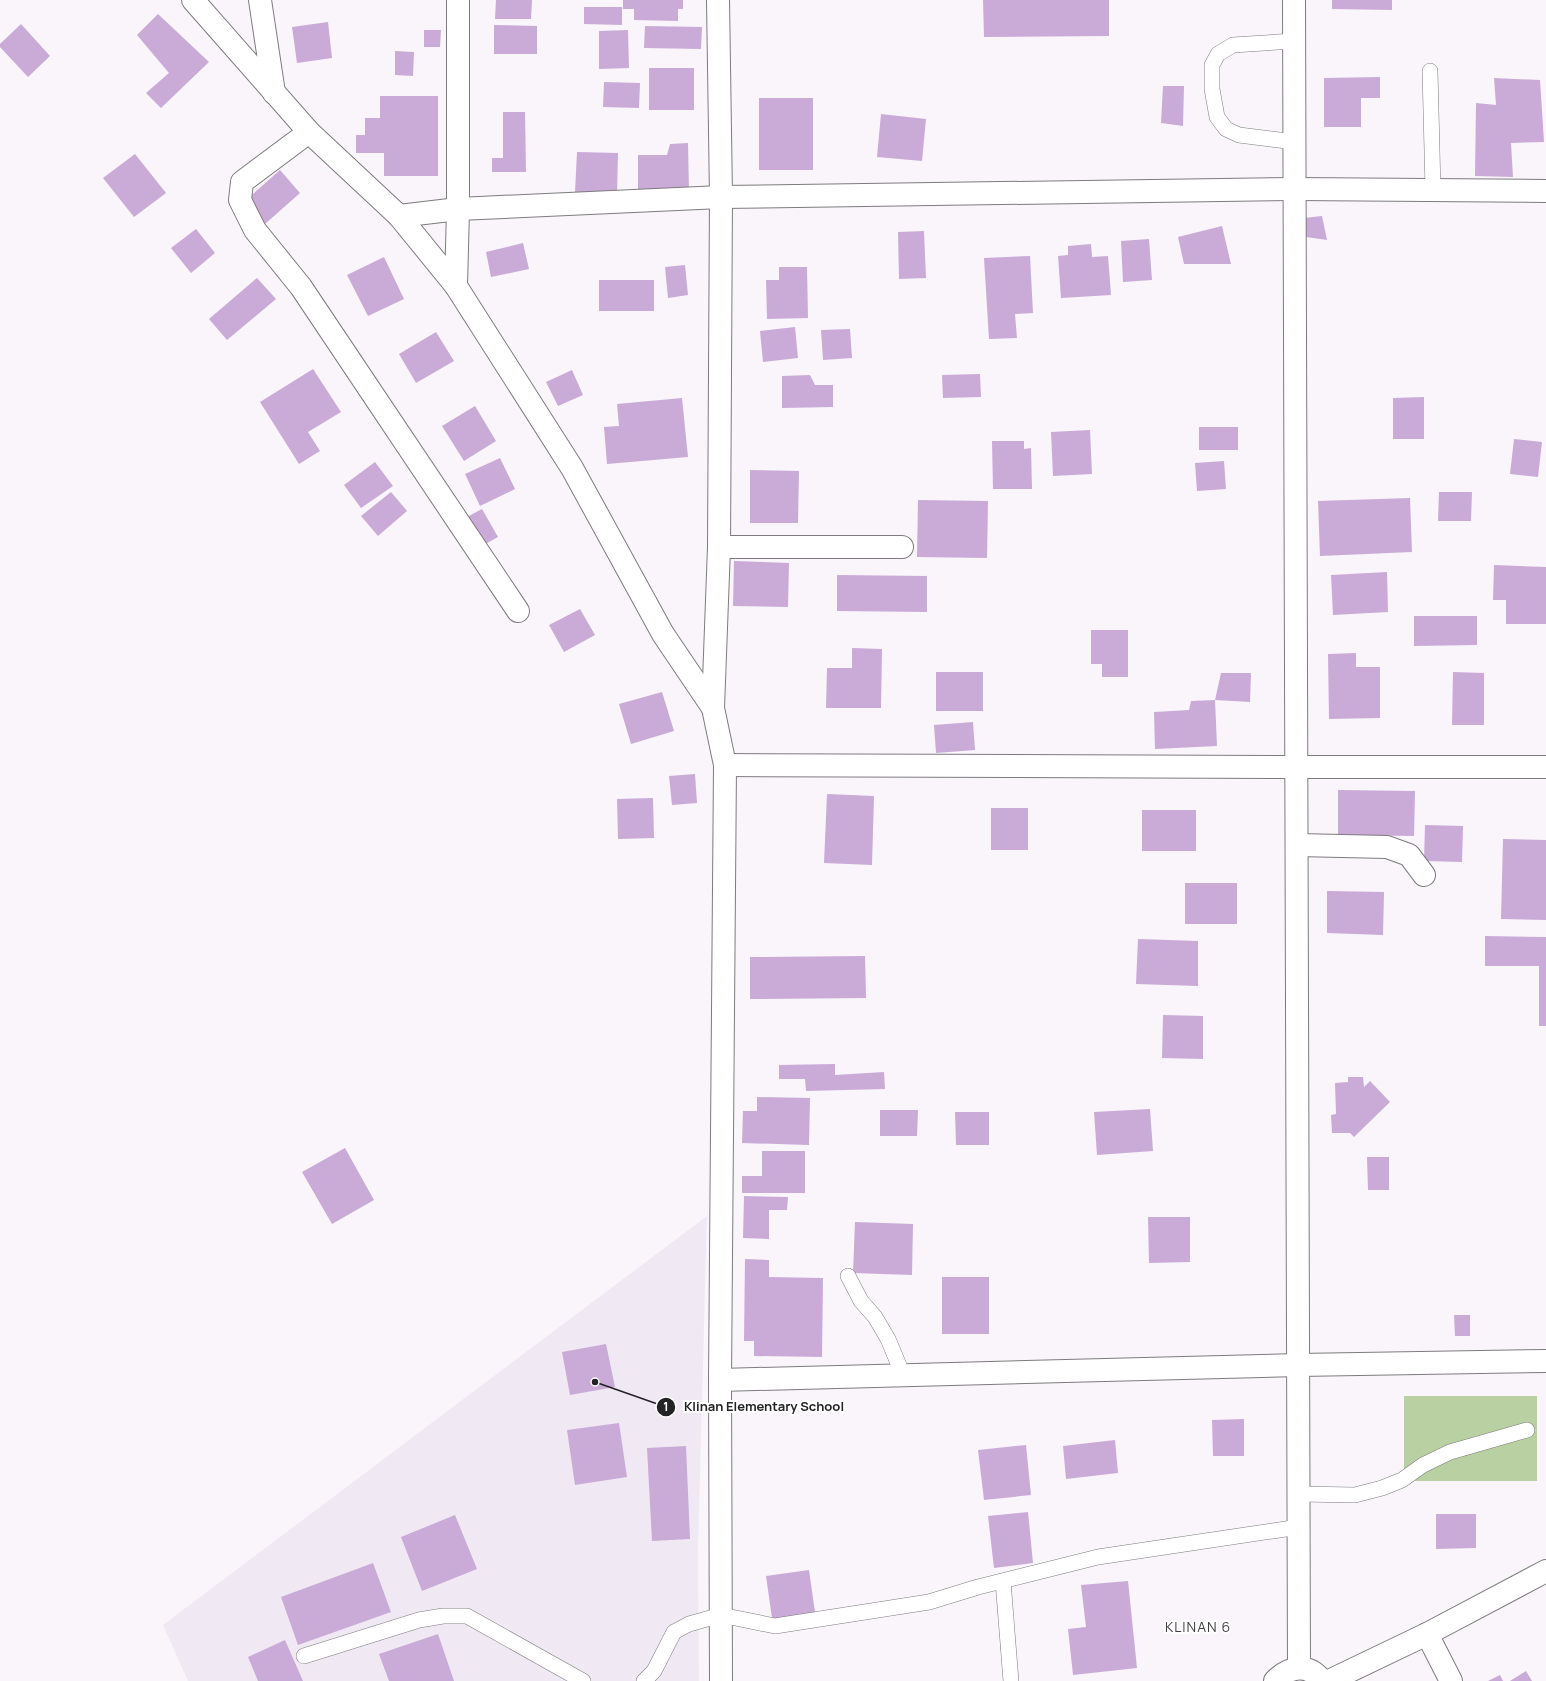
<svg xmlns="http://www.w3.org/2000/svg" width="1546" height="1681" font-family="Manrope,sans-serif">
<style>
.built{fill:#f0e9f4}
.green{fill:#b9d0a2}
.building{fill:#caaad7}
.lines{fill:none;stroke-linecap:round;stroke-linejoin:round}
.service-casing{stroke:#7e7b7f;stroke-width:16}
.minor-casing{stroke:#7e7b7f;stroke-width:24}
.tertiary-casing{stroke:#7e7b7f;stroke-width:24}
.service{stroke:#fff;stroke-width:15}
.minor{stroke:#fff;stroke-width:22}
.tertiary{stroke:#fff;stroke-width:22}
.labels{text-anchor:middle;stroke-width:4;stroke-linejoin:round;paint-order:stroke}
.quarter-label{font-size:14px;letter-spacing:1px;fill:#423f43;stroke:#fff}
.leader{fill:none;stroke:#232224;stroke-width:1.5}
.callout-dot{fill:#232224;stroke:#fff;stroke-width:1.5}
.mark-label{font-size:12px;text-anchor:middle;font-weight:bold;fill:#fff}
.callout-label{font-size:13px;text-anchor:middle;font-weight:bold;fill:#232224;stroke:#fff;stroke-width:4;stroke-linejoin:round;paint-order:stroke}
</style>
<rect width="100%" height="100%" fill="#f9f5fa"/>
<polygon class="built" points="707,1216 698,1548 699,1681 188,1681 163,1625"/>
<rect class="green" x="1404" y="1396" width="133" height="85"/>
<g class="building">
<polygon points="496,0 532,0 531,19 495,19"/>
<polygon points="623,0 683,0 683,9 678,9 678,21 634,20 634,9 623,9"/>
<polygon points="983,0 1109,0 1109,36 984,37"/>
<polygon points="1332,0 1392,0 1392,10 1332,9"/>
<polygon points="584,7 622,7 622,25 584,24"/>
<polygon points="158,14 209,62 161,108 146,93 169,73 137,35"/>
<polygon points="328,22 332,58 297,63 292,27"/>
<polygon points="21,24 50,56 28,77 0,47 0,44"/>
<polygon points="494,25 537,26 537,54 494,54"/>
<polygon points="645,26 702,27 701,49 644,48"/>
<polygon points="424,30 441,30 440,47 424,47"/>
<polygon points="628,30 629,68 599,69 599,31"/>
<polygon points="395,51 414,52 413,76 395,75"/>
<rect x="649" y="68" width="45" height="42"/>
<polygon points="1380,77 1380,98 1361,98 1361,127 1324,127 1324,78"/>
<polygon points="1494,78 1540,80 1544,142 1511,143 1513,177 1475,176 1476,103 1496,105"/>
<polygon points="604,82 640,83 639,108 603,107"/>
<polygon points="1163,86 1184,86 1183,126 1161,123"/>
<polygon points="380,96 438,96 438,176 384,176 384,153 356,153 356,135 365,135 365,118 380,118"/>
<rect x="759" y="98" width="54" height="72"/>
<polygon points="503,112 525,112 526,172 492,172 492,158 503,158"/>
<polygon points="881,114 926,119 922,161 877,157"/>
<polygon points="688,143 689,191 638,192 638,155 667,155 670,144"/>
<polygon points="577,152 618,153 617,194 575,192"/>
<polygon points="135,154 166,193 134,217 103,178"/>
<polygon points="280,170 300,193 265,224 244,202"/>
<polygon points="1322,216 1327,240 1306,237 1304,218"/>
<polygon points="1222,226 1231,264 1184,264 1178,237"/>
<polygon points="196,229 215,253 191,273 171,248"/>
<polygon points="924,231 926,278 899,279 898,232"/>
<polygon points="1149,239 1152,280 1123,282 1121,241"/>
<polygon points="523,243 529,269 491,277 486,252"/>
<polygon points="1091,244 1092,257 1108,256 1111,295 1061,298 1058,256 1068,255 1068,246"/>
<polygon points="1030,256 1033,313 1015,314 1017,338 989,339 984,258"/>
<polygon points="384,257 404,299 368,316 347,275"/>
<polygon points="685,265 688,295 668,298 665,267"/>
<polygon points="779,267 807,267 808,318 767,319 766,280 779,280"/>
<polygon points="257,278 276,299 227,340 209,319"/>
<rect x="599" y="280" width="55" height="31"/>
<polygon points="795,327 798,358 763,362 760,331"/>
<polygon points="850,329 852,358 823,360 821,330"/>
<polygon points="436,332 454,361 416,383 399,354"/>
<polygon points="313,369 341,412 308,432 320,451 299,464 260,402"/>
<polygon points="572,370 583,395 558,406 546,382"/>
<polygon points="980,374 981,397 943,398 942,375"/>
<polygon points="810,375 815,385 833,385 833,407 782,408 782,376"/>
<polygon points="1424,397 1424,439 1393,439 1393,398"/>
<polygon points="682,398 688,457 607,464 604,427 619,426 617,404"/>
<polygon points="475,406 496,441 464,461 442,426"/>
<rect x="1199" y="427" width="39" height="23"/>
<polygon points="1090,430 1092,474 1053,476 1051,432"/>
<polygon points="1514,439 1542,442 1538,477 1510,474"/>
<polygon points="992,441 1024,441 1024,449 1031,448 1032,489 993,489"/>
<polygon points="500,458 515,489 480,506 465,474"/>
<polygon points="1224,461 1226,489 1197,491 1195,463"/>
<polygon points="375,462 393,486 361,508 344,485"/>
<polygon points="750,470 799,471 798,523 750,523"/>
<polygon points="391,492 407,511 378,536 361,516"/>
<polygon points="1439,492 1472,492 1471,521 1438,521"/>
<polygon points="1410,498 1412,552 1320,556 1318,501"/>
<polygon points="918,500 988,501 987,558 917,557"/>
<polygon points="482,509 498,537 480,547 463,519"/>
<polygon points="734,561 789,563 788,607 733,606"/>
<polygon points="1494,565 1546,567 1546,624 1506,624 1506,600 1493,600"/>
<polygon points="1387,572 1388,612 1333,615 1331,575"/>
<polygon points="837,575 927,576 927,612 837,611"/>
<polygon points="580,609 595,635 564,652 549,625"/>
<polygon points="1414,616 1477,616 1477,645 1414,646"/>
<polygon points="1091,630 1128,630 1128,677 1102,677 1102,664 1091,664"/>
<polygon points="852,648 882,649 881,708 826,708 827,668 852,668"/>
<polygon points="1356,653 1356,667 1380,667 1380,718 1329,719 1328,654"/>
<rect x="936" y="672" width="47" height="39"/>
<polygon points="1453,672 1484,673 1484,725 1452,725"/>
<polygon points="1221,673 1251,673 1250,702 1215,700"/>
<polygon points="662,692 674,731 631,744 619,704"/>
<polygon points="1215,700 1217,746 1155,749 1154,712 1189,710 1191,701"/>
<polygon points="973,722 975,750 936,753 934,725"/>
<polygon points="695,774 697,803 672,805 669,776"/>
<polygon points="1338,790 1415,791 1414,836 1338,835"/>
<polygon points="827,794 874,796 872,865 824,863"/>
<polygon points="653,798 654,838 618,839 617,799"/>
<rect x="991" y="808" width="37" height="42"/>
<rect x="1142" y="810" width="54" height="41"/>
<polygon points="1425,825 1463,826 1462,862 1424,861"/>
<polygon points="1503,839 1546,840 1546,920 1501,919"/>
<rect x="1185" y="883" width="52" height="41"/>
<polygon points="1327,891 1384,892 1383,935 1327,933"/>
<polygon points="1485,936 1546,937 1546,1026 1539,1026 1539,966 1485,966"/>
<polygon points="1138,939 1198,941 1198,986 1136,984"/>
<polygon points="865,956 866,998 750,999 750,957"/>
<polygon points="1163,1015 1203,1016 1203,1059 1162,1058"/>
<polygon points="835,1064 835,1075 884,1072 885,1089 806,1091 805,1079 779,1079 779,1065"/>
<polygon points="1348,1077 1363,1077 1364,1087 1370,1081 1390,1102 1354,1137 1350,1133 1332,1133 1331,1115 1336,1114 1335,1083 1348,1082"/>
<polygon points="757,1097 810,1098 809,1145 742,1143 743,1111 757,1111"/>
<polygon points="1150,1109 1153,1151 1097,1155 1094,1112"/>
<polygon points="880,1110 918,1110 917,1136 880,1136"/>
<polygon points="955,1112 989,1112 989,1145 956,1145"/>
<polygon points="345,1148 374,1200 332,1224 302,1172"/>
<polygon points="762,1151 805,1151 805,1193 742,1193 742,1176 762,1176"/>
<polygon points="1367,1157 1389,1157 1389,1190 1368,1190"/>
<polygon points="744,1196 788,1197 787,1210 769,1210 769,1239 743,1238"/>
<polygon points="1148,1217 1190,1217 1190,1262 1149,1263"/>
<polygon points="855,1222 913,1224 912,1275 853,1273"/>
<polygon points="745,1259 769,1260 769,1277 823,1278 822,1357 754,1356 754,1341 744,1341"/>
<rect x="942" y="1277" width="47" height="57"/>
<polygon points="1454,1315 1470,1315 1470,1336 1455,1336"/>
<polygon points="606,1344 615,1387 570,1395 562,1352"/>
<polygon points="1244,1419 1244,1456 1213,1456 1212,1420"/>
<polygon points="619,1423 627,1477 575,1485 567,1430"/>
<polygon points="1115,1440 1118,1473 1066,1479 1063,1446"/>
<polygon points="1026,1445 1031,1495 984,1500 978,1450"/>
<polygon points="686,1446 690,1539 652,1541 647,1448"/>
<polygon points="1028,1512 1033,1563 994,1568 988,1516"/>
<polygon points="1436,1514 1476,1514 1476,1548 1436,1549"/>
<polygon points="455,1515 477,1569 422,1591 401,1537"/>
<polygon points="373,1563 391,1612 298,1645 281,1597"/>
<polygon points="809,1570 816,1619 773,1625 766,1576"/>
<polygon points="1128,1581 1137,1668 1073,1675 1068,1629 1086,1627 1081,1585"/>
<polygon points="438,1634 454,1681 389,1681 379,1654"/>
<polygon points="285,1640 303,1681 258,1681 248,1657"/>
<polygon points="1526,1671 1532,1681 1510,1681"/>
<polygon points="1500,1675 1503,1681 1488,1681"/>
</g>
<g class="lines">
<defs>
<g id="service">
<polyline points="1294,41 1233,45 1218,54 1212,65 1212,89 1217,117 1226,129 1239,135 1295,142"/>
<polyline points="1430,71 1433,190"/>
<polyline points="848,1276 861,1301 875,1317 888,1339 903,1375"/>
<polyline points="1299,1494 1355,1495 1382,1488 1402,1480 1423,1465 1450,1452 1527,1430"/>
<polyline points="1003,1581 1011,1681"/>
<polyline points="304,1656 419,1620 443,1616 467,1616 583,1681"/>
<polyline points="644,1681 654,1671 674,1632 689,1624 721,1615 775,1626 929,1602 978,1587 1098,1557 1299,1527"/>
</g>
<g id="minor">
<polyline points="193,0 309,132 399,216 456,286 572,468 663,634 713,708"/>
<polyline points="260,0 274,93"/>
<polyline points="718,0 721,197 719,547 713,708 725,765 720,1380 721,1681"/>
<polyline points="309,132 242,182 240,200 255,230 301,287 518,611"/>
<polyline points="399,216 458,209 721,197 1296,189 1546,191"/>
<polyline points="456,286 458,209 458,0"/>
<polyline points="719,547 902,547"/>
<polyline points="725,765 1297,767"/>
<polyline points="1297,845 1387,847 1409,855 1424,875"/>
<polyline points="720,1380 1298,1365 1546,1361"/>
<polyline points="1427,1634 1451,1681"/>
<polyline points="1329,1681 1427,1634 1546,1571"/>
</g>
<g id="tertiary">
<polyline points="1294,0 1299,1668"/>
<polyline points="1297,767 1546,767"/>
<path d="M1275,1681C1289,1666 1309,1663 1322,1681"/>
</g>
</defs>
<use href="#service" class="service-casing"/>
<use href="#minor" class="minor-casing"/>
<use href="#tertiary" class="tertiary-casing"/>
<use href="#service" class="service"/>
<use href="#minor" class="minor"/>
<use href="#tertiary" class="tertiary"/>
</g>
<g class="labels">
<g class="quarter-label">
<text x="1198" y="1632">KLINAN 6</text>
</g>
</g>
<path class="leader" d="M595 1382L666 1407"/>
<g class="callout-dot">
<circle cx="595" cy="1382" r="4"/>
<circle cx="666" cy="1407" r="10"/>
</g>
<g class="mark-label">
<text x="666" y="1411">1</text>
</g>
<g class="callout-label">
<text x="764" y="1411">Klinan Elementary School</text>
</g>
</svg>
